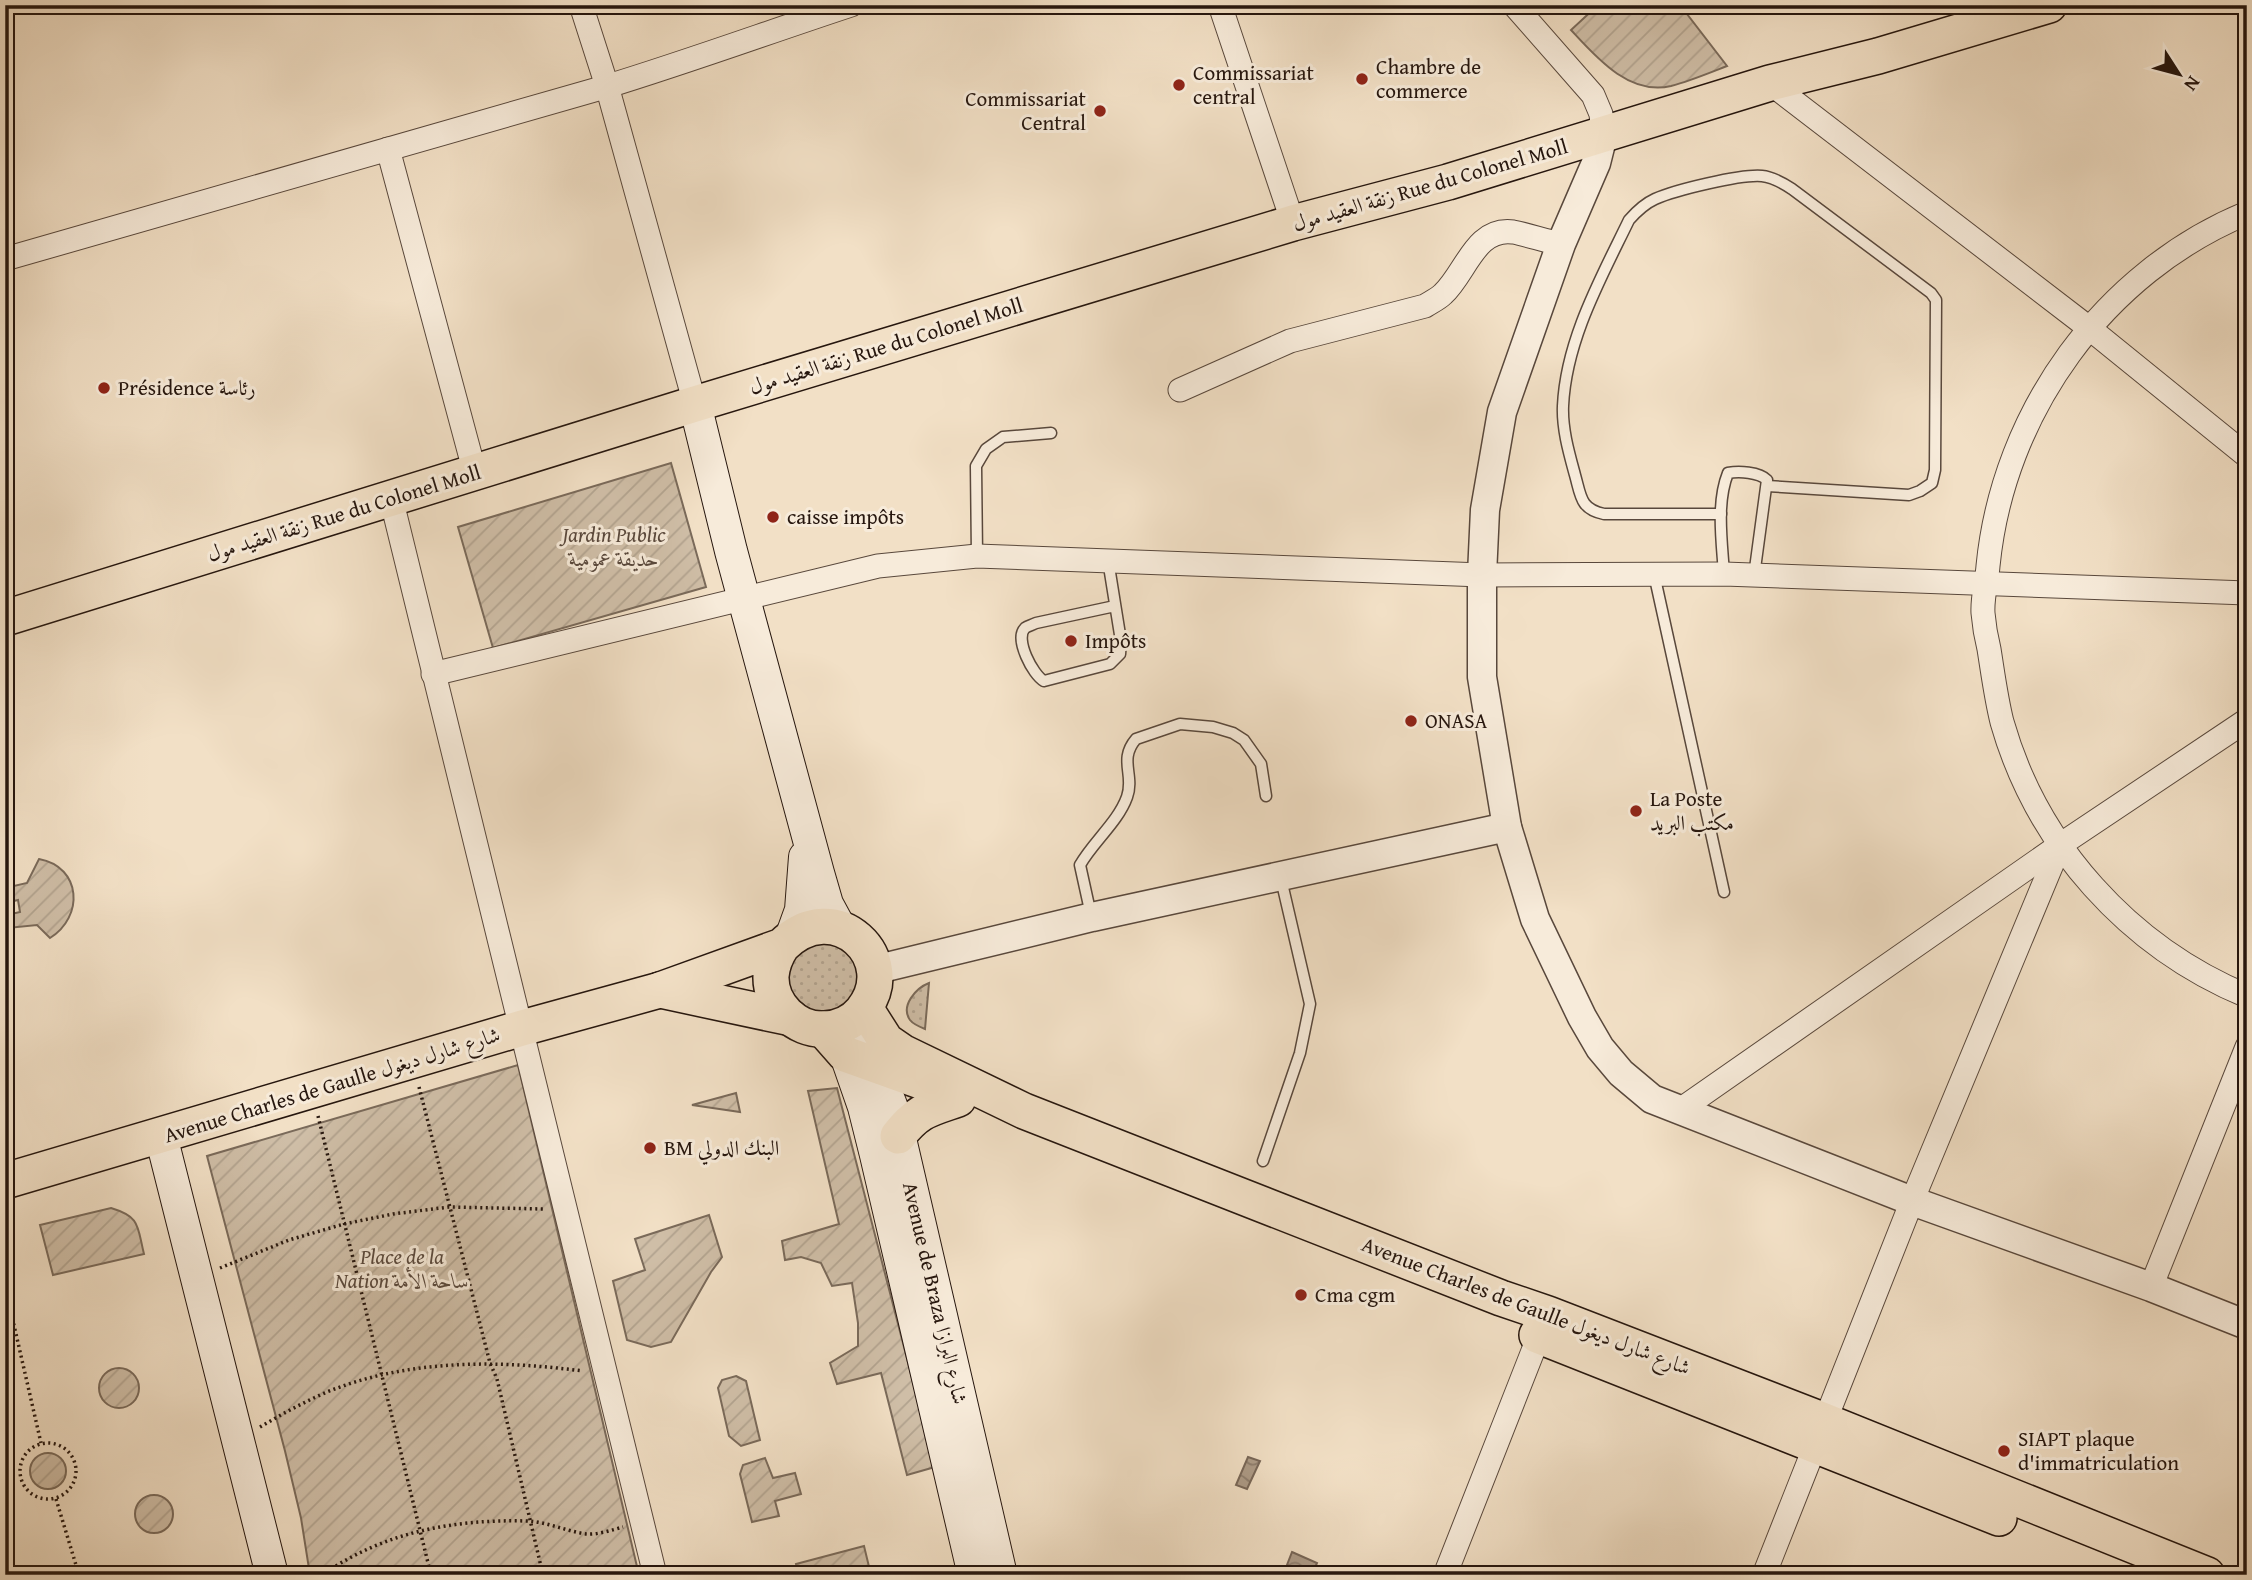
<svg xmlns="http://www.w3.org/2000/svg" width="2252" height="1580" font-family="'Gentium Book Plus',Amiri,serif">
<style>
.grass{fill:url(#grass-dots);stroke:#7a6a5a;stroke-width:2}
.garden{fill:url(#garden-furrows);stroke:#7a6a5a;stroke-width:2}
.water{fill:url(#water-waves);stroke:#776657;stroke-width:2}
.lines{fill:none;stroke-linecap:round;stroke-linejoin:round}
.service-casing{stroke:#59483c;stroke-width:13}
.minor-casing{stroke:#59483c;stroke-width:25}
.tertiary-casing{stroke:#59483c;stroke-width:31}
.secondary-casing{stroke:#26160e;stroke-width:34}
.primary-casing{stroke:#26160e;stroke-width:38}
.path{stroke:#26160e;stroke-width:3.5;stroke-dasharray:2 3.5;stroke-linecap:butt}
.service{stroke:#f7ebda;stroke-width:10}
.minor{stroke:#f7ebda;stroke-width:23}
.tertiary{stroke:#f7ebda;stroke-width:28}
.secondary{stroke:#f7ebda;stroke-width:32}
.primary{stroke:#f2e0c6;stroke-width:35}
.poi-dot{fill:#8f2418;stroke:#f7ebda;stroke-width:2.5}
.labels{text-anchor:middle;stroke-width:6;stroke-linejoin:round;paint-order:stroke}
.poi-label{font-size:21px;fill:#26160e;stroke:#f7ebda;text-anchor:start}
.street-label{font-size:21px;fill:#26160e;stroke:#f7ebda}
.park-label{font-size:21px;font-style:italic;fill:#59483c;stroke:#f7ebda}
</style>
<defs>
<pattern id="grass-dots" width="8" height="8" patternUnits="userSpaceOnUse" patternTransform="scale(1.75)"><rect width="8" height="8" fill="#cfbea7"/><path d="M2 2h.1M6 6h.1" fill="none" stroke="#b2a38f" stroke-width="1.8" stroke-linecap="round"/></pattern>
<pattern id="garden-furrows" width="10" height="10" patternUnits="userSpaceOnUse" patternTransform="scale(1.75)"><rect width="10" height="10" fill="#cfbea7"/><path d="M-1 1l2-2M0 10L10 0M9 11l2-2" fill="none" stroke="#b2a38f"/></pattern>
<pattern id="water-waves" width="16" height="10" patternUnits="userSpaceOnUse" patternTransform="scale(1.75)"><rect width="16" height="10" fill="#ad9b87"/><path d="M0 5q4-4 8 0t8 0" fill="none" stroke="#8d7d6d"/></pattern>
</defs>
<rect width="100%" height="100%" fill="#f2e0c6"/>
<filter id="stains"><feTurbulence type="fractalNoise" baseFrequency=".00286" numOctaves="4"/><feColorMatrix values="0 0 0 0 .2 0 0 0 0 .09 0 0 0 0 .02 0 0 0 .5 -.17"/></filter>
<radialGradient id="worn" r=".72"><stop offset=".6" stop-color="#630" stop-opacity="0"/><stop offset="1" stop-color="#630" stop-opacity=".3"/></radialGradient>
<g class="grass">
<polygon points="799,939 852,945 864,985 836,1016 797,1011 782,961"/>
<path d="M929,983L925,1029C920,1027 913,1024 910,1020C900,1006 916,988 929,983Z"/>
</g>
<g class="garden">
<path d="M1598,5H1680L1727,66C1709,73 1690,81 1671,86C1629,96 1596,57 1571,30Z"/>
<polygon points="671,463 706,587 493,648 458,527"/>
<path d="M39,859C82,867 84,917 50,938L37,925L8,928L7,915L20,912L18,900L5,903V888L27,883Z"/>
<polygon points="518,1065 639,1575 310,1575 301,1518 285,1451 207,1156"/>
<polygon points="837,1088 935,1467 907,1475 881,1373 837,1384 830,1363 858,1346 858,1323 852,1283 832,1286 821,1263 801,1257 785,1260 782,1241 839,1224 808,1091"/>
<polygon points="736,1093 740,1112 692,1105"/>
<path d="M111,1208C141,1217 137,1226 144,1254L53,1275L40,1225Z"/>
<polygon points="709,1215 722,1257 711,1272 671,1342 651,1347 627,1340 613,1281 645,1270 635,1239"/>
<circle cx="119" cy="1388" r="20"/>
<polygon points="736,1376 746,1381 760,1440 741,1446 729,1436 718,1388 722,1380"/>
<circle cx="48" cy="1471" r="18"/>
<polygon points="765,1458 773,1478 795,1473 801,1494 775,1501 779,1516 752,1522 740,1474 743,1465"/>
<circle cx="154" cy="1514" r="19"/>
<polygon points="864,1546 871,1575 798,1575 796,1564"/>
</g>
<g class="water">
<polygon points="1248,1457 1260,1461 1247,1489 1236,1485"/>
<polygon points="1292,1552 1317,1563 1312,1575 1287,1565"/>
</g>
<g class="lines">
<defs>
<g id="service">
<path d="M1721,514H1604C1580,509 1581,496 1575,475C1569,453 1562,429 1563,406C1566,340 1601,278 1629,220C1636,212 1644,204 1655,199C1675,190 1741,174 1762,176C1773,177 1783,183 1792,189L1931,293L1936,300L1935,470L1932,483L1920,491L1909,495L1767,486"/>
<polyline points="977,556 976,466 986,449 1003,437 1051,433"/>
<path d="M1108,560L1121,641L1120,654L1110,664L1044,681C1033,675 1014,639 1025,628C1028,626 1032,625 1036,623L1115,606"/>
<polyline points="1654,574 1724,892"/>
<path d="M1724,574C1722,542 1716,503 1728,473C1739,471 1759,472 1767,480L1754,576"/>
<path d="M1091,915L1080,865C1093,842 1118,822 1127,797C1135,775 1118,760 1136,739L1180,724L1213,727L1233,733L1244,740L1261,764L1266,796"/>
<polyline points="1263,1161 1300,1053 1310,1004 1281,879"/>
</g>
<g id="minor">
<polyline points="581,5 607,86 695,404"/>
<polyline points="1220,5 1293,223"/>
<polyline points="1514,5 1593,95 1601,114 1603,135"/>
<polyline points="1770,83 2089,328 2247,456"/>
<polyline points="388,149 475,473"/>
<path d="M2247,213C2104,272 2003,412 1988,566C1987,581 1982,597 1983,613C1984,625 1986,637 1989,649C1993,674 1996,698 2002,722C2037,845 2129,947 2247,996"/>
<path d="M5,259C206,203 406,146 605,87C687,62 769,32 851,5"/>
<path d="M1180,390L1290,341L1425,306C1431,302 1438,299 1443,294C1466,273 1475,227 1513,232C1529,235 1545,241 1561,244"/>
<polyline points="391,498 655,1575"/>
<polyline points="433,674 878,566 977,556 1482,575 1724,574 2247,593"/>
<polyline points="1680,1110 2060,845 2247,720"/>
<polyline points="2151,1287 2247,1047"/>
<polyline points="1445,1575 1544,1323"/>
<polyline points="1764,1575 1912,1201 2060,845"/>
</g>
<g id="tertiary">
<polyline points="1603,135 1596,163 1561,244 1502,412 1485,510 1482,575 1482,677 1507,827 1535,919 1582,1017 1600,1048 1621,1073 1652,1099 1912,1201 2151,1287 2247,1325"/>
<polyline points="874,970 1092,917 1507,827"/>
</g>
<g id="secondary">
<polyline points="695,404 731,551 818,873 827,904 840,928"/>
<polyline points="792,935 801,910 805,857"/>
<polyline points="839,1035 864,1107 876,1155 974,1575"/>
<path d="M868,1048C875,1072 888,1093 895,1117L1001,1575"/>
<polyline points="161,1136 272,1575"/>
</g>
<g id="primary">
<polyline points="5,618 695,404 1293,223 1448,182 1770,83 1878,56 2049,5"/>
<polyline points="660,990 791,1018"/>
<polyline points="865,1008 886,1041 902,1052 1024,1111 1501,1298 1548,1314 1817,1418 2207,1575"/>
<polyline points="823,1029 845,1054 926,1083"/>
<path d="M898,1136C918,1110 929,1109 958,1099"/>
<path d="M5,1181L522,1028L660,990L782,946C835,892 904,960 862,1011C853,1022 839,1028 825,1029C796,1031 770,1005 771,976C772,964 776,955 782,946"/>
<polyline points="1537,1335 1999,1518"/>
</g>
</defs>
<use href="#service" class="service-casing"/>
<use href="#minor" class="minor-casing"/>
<use href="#tertiary" class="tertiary-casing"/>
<use href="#secondary" class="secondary-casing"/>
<use href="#primary" class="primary-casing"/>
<g class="path">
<polyline points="419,1087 490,1363 497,1379 543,1575"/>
<polyline points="318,1116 431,1575"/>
<polyline points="220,1268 289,1240 344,1224 393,1214 449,1207 543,1209"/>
<polyline points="5,1286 41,1443"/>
<path d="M260,1427C282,1414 304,1402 327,1392C408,1359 498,1360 583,1371"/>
<circle cx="48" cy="1471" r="28"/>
<polyline points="56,1499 79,1575"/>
<path d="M322,1575C384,1532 453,1519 528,1521C547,1522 566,1531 586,1534C597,1535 612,1530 623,1527"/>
</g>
<use href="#service" class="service"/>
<use href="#minor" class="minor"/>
<use href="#tertiary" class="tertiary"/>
<use href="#secondary" class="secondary"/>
<use href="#primary" class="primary"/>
</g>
<g class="poi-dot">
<circle cx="1362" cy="79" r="7"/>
<circle cx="1179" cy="85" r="7"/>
<circle cx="1100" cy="111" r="7"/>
<circle cx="104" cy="388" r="7"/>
<circle cx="773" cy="517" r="7"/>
<circle cx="1071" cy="641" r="7"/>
<circle cx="1411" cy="721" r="7"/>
<circle cx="1636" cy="811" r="7"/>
<circle cx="650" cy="1148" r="7"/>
<circle cx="1301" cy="1295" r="7"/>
<circle cx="2004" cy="1451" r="7"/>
</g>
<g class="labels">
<g class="poi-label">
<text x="1376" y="74">Chambre de<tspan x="1376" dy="24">commerce</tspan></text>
<text x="1193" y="80">Commissariat<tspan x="1193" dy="24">central</tspan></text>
<text x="1086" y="106" text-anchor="end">Commissariat<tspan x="1086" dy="24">Central</tspan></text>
<text x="118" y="395">Présidence رئاسة</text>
<text x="787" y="524">caisse impôts</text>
<text x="1085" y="648">Impôts</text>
<text x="1425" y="728">ONASA</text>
<text x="1650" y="806">La Poste<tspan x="1650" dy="24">مكتب البريد</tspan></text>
<text x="664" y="1155">BM البنك الدولي</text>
<text x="1315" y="1302">Cma cgm</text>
<text x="2018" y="1446">SIAPT plaque<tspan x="2018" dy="24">d'immatriculation</tspan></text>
</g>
<g class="street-label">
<text transform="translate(1430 185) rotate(-16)" y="7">زنقة العقيد مول Rue du Colonel Moll</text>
<text transform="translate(886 346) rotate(-17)" y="7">زنقة العقيد مول Rue du Colonel Moll</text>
<text transform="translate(344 513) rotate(-17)" y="7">زنقة العقيد مول Rue du Colonel Moll</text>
<text transform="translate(332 1085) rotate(-17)" y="7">Avenue Charles de Gaulle شارع شارل ديغول</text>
<text transform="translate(935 1293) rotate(77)" y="7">Avenue de Braza شارع البرازا</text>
<text transform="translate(1526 1306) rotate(21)" y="7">Avenue Charles de Gaulle شارع شارل ديغول</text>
</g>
<g class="park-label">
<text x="614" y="542">Jardin Public<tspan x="614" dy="24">حديقة عمومية</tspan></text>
<text x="402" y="1264">Place de la<tspan x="402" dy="24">Nation ساحة الأمة</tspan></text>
</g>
</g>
<rect width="2252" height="1580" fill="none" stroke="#f2e0c6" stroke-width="28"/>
<rect x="7" y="7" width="2238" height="1566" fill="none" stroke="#26160e" stroke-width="3.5"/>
<rect x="14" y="14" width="2224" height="1552" fill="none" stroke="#26160e" stroke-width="2"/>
<g transform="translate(2179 74) rotate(126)" stroke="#f7ebda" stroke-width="5" paint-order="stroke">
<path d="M0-5L12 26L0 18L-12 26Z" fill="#26160e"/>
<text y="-10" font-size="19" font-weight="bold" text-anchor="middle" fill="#26160e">N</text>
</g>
<rect width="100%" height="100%" filter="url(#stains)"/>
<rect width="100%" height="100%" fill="url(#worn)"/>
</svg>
